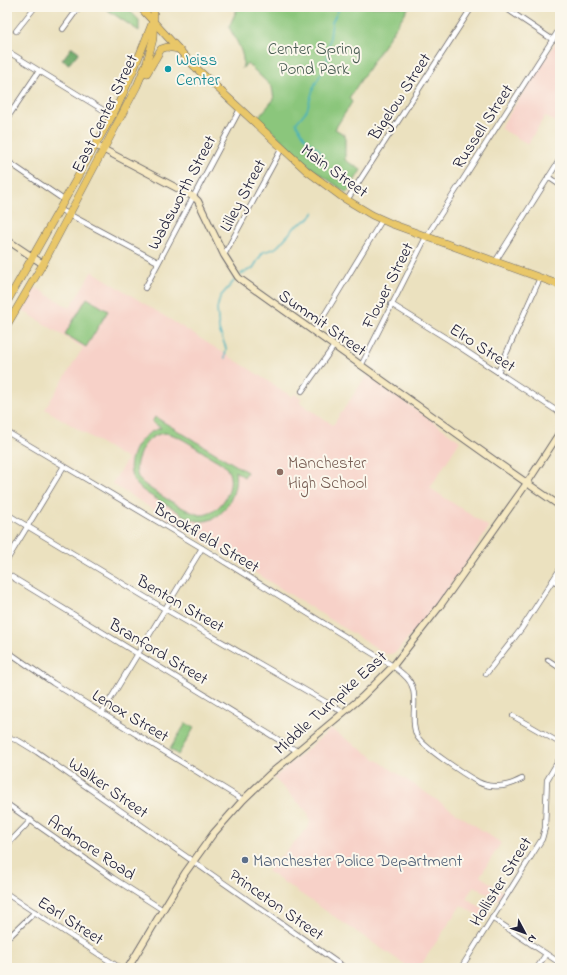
<svg xmlns="http://www.w3.org/2000/svg" width="567" height="975" font-family="'Indie Flower',sans-serif">
<style>
.built{fill:#f7d1c8}
.green{fill:#8bc67b;stroke:#56745b;fill-rule:evenodd}
.forest{fill:#70ab6b;stroke:#496653}
.lines{fill:none;stroke-linecap:round;stroke-linejoin:round}
.stream{stroke:#43b1be;stroke-width:1.5}
.street-casing{stroke:#686569;stroke-width:6}
.secondary-casing{stroke:#686569;stroke-width:8}
.primary-casing{stroke:#686569;stroke-width:8}
.street{stroke:#fff;stroke-width:4.5}
.secondary{stroke:#f6e9c3;stroke-width:6}
.primary{stroke:#e9c769;stroke-width:7}
.culture-dot{fill:#0f9aa8;stroke:#fbf7ec;stroke-width:1.5}
.education-dot{fill:#8d6e63;stroke:#fbf7ec;stroke-width:1.5}
.service-dot{fill:#5c6f8a;stroke:#fbf7ec;stroke-width:1.5}
.labels{text-anchor:middle;stroke-width:4;stroke-linejoin:round;paint-order:stroke}
.park-label{font-size:17px;fill:#475b51;stroke:#fbf7ec}
.culture-label{font-size:17px;fill:#0d838f;stroke:#fbf7ec;text-anchor:start}
.street-label{font-size:17px;fill:#22223b;stroke:#fbf7ec}
.education-label{font-size:17px;fill:#785e54;stroke:#fbf7ec;text-anchor:start}
.service-label{font-size:17px;fill:#4e5e75;stroke:#fbf7ec;text-anchor:start}
</style>
<rect width="100%" height="100%" fill="#fbf7ec"/>
<filter id="ink" filterUnits="userSpaceOnUse"><feTurbulence type="fractalNoise" baseFrequency=".025" numOctaves="2"/><feDisplacementMap in="SourceGraphic" scale="8" xChannelSelector="R" yChannelSelector="G"/><feConvolveMatrix kernelMatrix="1 2 1 2 8 2 1 2 1" color-interpolation-filters="sRGB"/></filter>
<filter id="wash" filterUnits="userSpaceOnUse"><feTurbulence type="fractalNoise" baseFrequency=".012" numOctaves="4" result="noise"/><feDisplacementMap in="SourceGraphic" scale="16" xChannelSelector="R" yChannelSelector="G"/><feGaussianBlur stdDeviation="0.9" result="paint"/><feColorMatrix in="noise" values="0 0 0 0 0 0 0 0 0 0 0 0 0 0 0 0 0 1.4 0 .05"/><feComposite in="paint" operator="in"/></filter>
<g filter="url(#wash)">
<rect width="100%" height="100%" fill="#ebe1bf"/>
<g class="built">
<polygon points="560,36 560,125 545,116 528,144 500,128"/>
<polygon points="92,271 251,370 292,397 295,393 298,397 302,398 299,402 333,425 367,375 460,441 430,488 489,527 468,560 445,592 424,620 396,652 391,654 386,654 112,484 127,459 45,409 83,348 22,310 35,287 70,308"/>
<polygon points="331,729 501,843 480,876 503,892 498,900 474,886 466,898 490,913 486,920 461,905 419,968 410,968 267,871 307,829 310,822 308,813 274,778"/>
</g>
<g class="green">
<polygon points="103,7 126,7 139,20 139,31"/>
<path d="M238,7H409L349,98L352,102L335,129L345,135V160L361,170L347,193L310,167L258,118L274,99L272,87L247,63L242,69C247,55 235,39 229,27Z"/>
<polygon points="87,298 108,311 86,347 65,334"/>
<path d="M155,417L247,472L244,477L235,471C239,493 223,524 198,521C188,520 179,512 171,507C148,494 120,484 134,451C139,440 149,431 161,428L152,422ZM165,433C179,434 200,451 213,458C218,461 224,464 227,469C238,486 220,515 201,515C192,515 144,487 139,479C135,472 136,463 139,456C143,444 152,434 165,433Z"/>
<polygon points="186,723 194,728 178,755 170,749"/>
</g>
<polygon class="forest" points="72,47 79,52 69,64 62,60"/>
<g class="lines">
<g class="stream">
<polyline points="327,166 319,150 305,138 296,123 307,110 314,86 327,63 332,22 340,7"/>
<polyline points="241,274 253,268 263,252 274,249 278,246 296,226 309,219 314,212"/>
<polyline points="225,358 226,348 219,330 217,309 220,297 234,281"/>
</g>
</g>
</g>
<g filter="url(#ink)">
<g class="lines">
<defs>
<g id="street">
<polyline points="504,7 553,40"/>
<polyline points="63,29 79,7"/>
<polyline points="16,31 35,7"/>
<polyline points="7,51 113,116"/>
<polyline points="8,117 39,71"/>
<polyline points="7,161 64,200"/>
<polyline points="548,177 560,185"/>
<polyline points="347,200 472,7"/>
<polyline points="59,209 158,262"/>
<polyline points="224,255 282,148"/>
<polyline points="495,262 560,159"/>
<polyline points="145,288 240,109"/>
<polyline points="391,304 449,340 560,413"/>
<polyline points="314,332 382,220"/>
<polyline points="361,366 426,237 560,28"/>
<polyline points="498,372 540,278"/>
<polyline points="302,391 334,346"/>
<path d="M7,432L202,548L393,666C400,672 409,677 412,686C418,700 410,718 416,734C419,745 467,776 478,782C482,784 489,786 493,786C504,787 512,784 522,779"/>
<polyline points="7,514 165,609 343,712"/>
<polyline points="7,560 64,466"/>
<polyline points="7,574 297,751"/>
<polyline points="553,580 560,585"/>
<polyline points="7,651 53,683 243,800"/>
<polyline points="548,660 560,668"/>
<polyline points="486,674 522,628 560,569"/>
<polyline points="102,713 202,548"/>
<polyline points="513,716 560,743"/>
<polyline points="7,737 19,741 37,752 345,968"/>
<polyline points="7,804 113,878 163,910"/>
<polyline points="7,845 31,820"/>
<polyline points="7,894 120,968"/>
<polyline points="492,918 560,963"/>
<polyline points="7,939 35,912"/>
<polyline points="461,968 542,839 545,828 547,780 560,758"/>
<polyline points="537,968 546,954"/>
</g>
<g id="secondary">
<polyline points="95,145 194,197 198,201 224,255 238,277 240,279 501,465 560,506"/>
<polyline points="7,240 43,264"/>
<polyline points="128,968 185,873 213,834 243,800 270,774 362,697 393,666 440,606 527,483 560,432"/>
</g>
<g id="primary">
<polyline points="140,7 195,67 307,171 342,197 372,215 392,224 560,285"/>
<polyline points="147,73 161,49 167,47 178,49"/>
<polyline points="7,302 117,107 134,69 153,21"/>
<polyline points="7,325 44,262 137,86 147,62 153,39 154,7"/>
</g>
</defs>
<use href="#street" class="street-casing"/>
<use href="#secondary" class="secondary-casing"/>
<use href="#primary" class="primary-casing"/>
<use href="#street" class="street"/>
<use href="#secondary" class="secondary"/>
<use href="#primary" class="primary"/>
</g>
</g>
<circle class="culture-dot" cx="168" cy="69" r="4"/>
<circle class="education-dot" cx="280" cy="472" r="4"/>
<circle class="service-dot" cx="245" cy="860" r="4"/>
<g class="labels">
<g class="park-label">
<text x="314" y="54">Center Spring<tspan x="314" dy="20">Pond Park</tspan></text>
</g>
<g class="culture-label">
<text x="176" y="65">Weiss<tspan x="176" dy="20">Center</tspan></text>
</g>
<g class="street-label">
<text transform="translate(399 96) rotate(-57)" y="6">Bigelow Street</text>
<text transform="translate(104 113) rotate(-64)" y="6">East Center Street</text>
<text transform="translate(482 126) rotate(-57)" y="6">Russell Street</text>
<text transform="translate(335 170) rotate(36)" y="6">Main Street</text>
<text transform="translate(181 192) rotate(-62)" y="6">Wadsworth Street</text>
<text transform="translate(242 195) rotate(-62)" y="6">Lilley Street</text>
<text transform="translate(387 285) rotate(-63)" y="6">Flower Street</text>
<text transform="translate(323 322) rotate(35)" y="6">Summit Street</text>
<text transform="translate(483 347) rotate(33)" y="6">Elro Street</text>
<text transform="translate(207 537) rotate(31)" y="6">Brookfield Street</text>
<text transform="translate(181 603) rotate(30)" y="6">Benton Street</text>
<text transform="translate(159 651) rotate(31)" y="6">Branford Street</text>
<text transform="translate(330 702) rotate(-42)" y="6">Middle Turnpike East</text>
<text transform="translate(131 715) rotate(31)" y="6">Lenox Street</text>
<text transform="translate(109 787) rotate(35)" y="6">Walker Street</text>
<text transform="translate(92 847) rotate(34)" y="6">Ardmore Road</text>
<text transform="translate(500 881) rotate(-58)" y="6">Hollister Street</text>
<text transform="translate(277 904) rotate(35)" y="6">Princeton Street</text>
<text transform="translate(71 920) rotate(33)" y="6">Earl Street</text>
</g>
<g class="education-label">
<text x="288" y="468">Manchester<tspan x="288" dy="20">High School</tspan></text>
</g>
<g class="service-label">
<text x="253" y="866">Manchester Police Department</text>
</g>
</g>
<rect width="567" height="975" fill="none" stroke="#fbf7ec" stroke-width="24"/>
<g transform="translate(525 933) rotate(131)" stroke="#fbf7ec" stroke-width="3" paint-order="stroke">
<path d="M0-3L7 15L0 10L-7 15Z" fill="#22223b"/>
<text y="-6" font-size="11" font-weight="bold" text-anchor="middle" fill="#22223b">N</text>
</g>
</svg>
